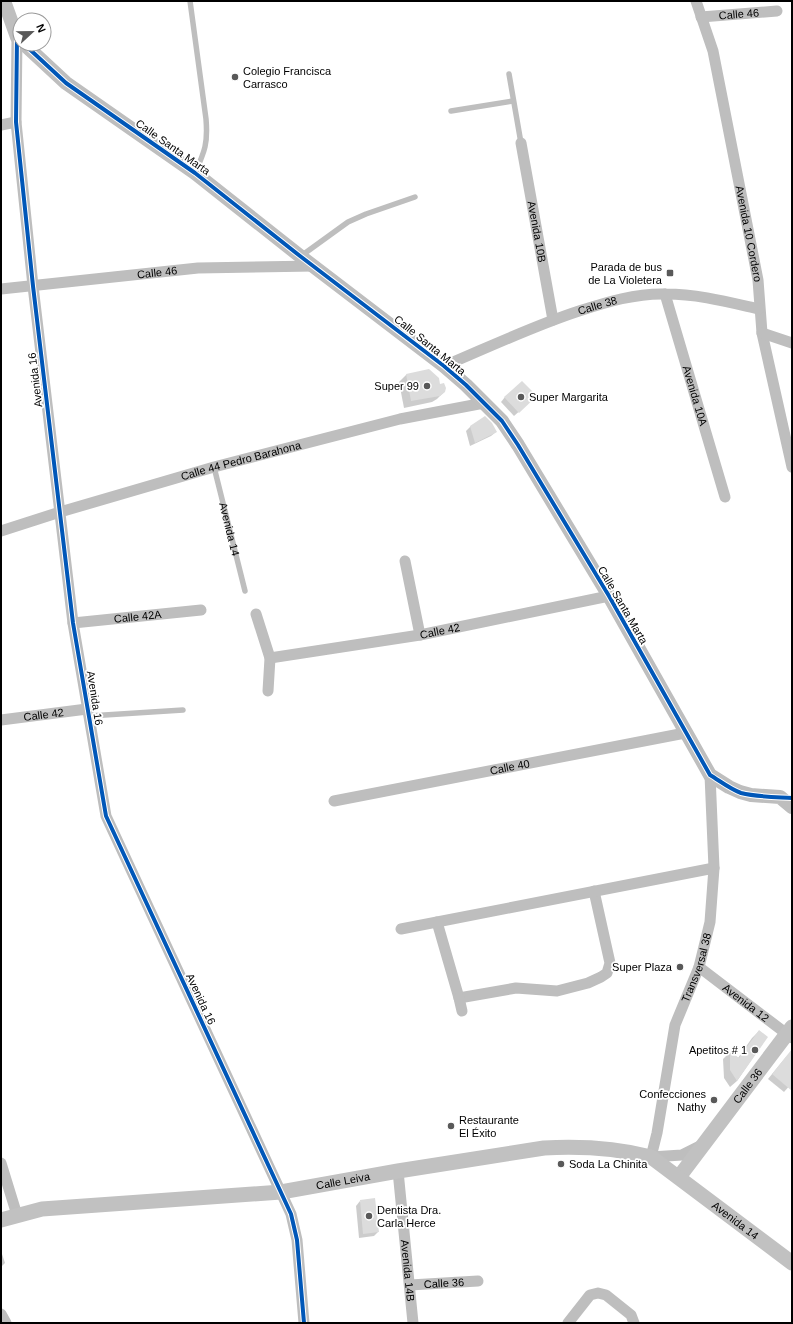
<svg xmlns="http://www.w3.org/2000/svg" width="793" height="1324" font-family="Arial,sans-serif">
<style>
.shadow{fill:#0003}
.building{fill:#dcdcdc}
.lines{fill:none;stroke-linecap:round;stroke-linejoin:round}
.service{stroke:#bebebe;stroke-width:5.5}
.minor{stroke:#bebebe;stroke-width:11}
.tertiary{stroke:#bebebe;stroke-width:14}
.secondary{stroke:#c1c1c1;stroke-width:15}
.cycleway-casing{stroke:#fff;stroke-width:6}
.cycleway{stroke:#0057b8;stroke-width:4}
.poi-dot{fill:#595959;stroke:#fff;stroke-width:1.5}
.labels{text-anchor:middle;stroke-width:3.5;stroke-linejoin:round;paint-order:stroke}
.street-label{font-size:11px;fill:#000;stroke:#fff}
.poi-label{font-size:11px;fill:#000;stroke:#fff;text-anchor:start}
</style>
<rect width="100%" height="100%" fill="#fff"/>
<g class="shadow">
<polygon points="429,370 444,392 437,399 432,402 404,408 399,382 406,375"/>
<polygon points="505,397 531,401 514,416 501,402"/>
<polygon points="471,426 496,432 491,436 470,446 466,431"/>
<polygon points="759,1031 767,1037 737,1081 730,1087 724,1078 723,1059 730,1052 738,1058 752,1038"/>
<polygon points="792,1054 792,1083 784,1092 768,1079 786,1057"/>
<polygon points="360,1201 378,1232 374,1236 359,1238 356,1206"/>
<polygon points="1,1251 5,1263 1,1267"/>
</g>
<g class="building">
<polygon points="429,369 439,378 440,384 444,383 446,388 445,392 440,396 411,401 406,374"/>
<polygon points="522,381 537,396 519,413 504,397"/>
<polygon points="485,416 492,423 497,432 475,443 470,426"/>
<polygon points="759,1030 768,1037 737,1081 730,1070 730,1051 739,1058"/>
<polygon points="792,1049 792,1091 772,1074"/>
<polygon points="375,1198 379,1232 363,1234 360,1200"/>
</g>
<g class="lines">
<g class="service">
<path d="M190,1L206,119C208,143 205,151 195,173"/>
<polyline points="509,74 521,143"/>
<polyline points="451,111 513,101"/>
<polyline points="301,256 348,222 366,214 415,197"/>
<path id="s1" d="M214,467L245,591"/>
<polyline points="89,716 183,710"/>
</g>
<g class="minor">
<path id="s2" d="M696,1L713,51L758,280L762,333L792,467"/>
<path id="s3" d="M701,17L777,11"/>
<polyline points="17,37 16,122 33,286 73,623 106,816 291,1214 297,1240 304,1323"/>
<polyline points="1,125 16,122"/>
<path id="s4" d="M521,143L553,320"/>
<path id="s5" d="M1,289L198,268L315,266"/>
<path id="s6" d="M665,294L725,497"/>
<polyline points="762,333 792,343"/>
<path id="s7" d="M444,366C489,347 533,326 579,311C607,302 636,293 666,294C698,294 728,302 759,309"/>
<path id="s8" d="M1,531L60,512L214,467L400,419L484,403"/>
<polyline points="405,561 420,635"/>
<polyline points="256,614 270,658 268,691"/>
<path id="s9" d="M73,623L201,610"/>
<path id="s10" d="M270,658L420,635L609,596"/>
<path id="s11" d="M1,720L87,709"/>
<path id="s12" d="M334,801L685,733"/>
<polyline points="437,922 459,998 516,988 557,991 588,983 601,977 607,973 610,963 594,891"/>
<polyline points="401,929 714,868"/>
<path id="s13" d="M699,967L792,1038"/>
<polyline points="459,998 462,1011"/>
<path id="s14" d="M702,1145L682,1155L651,1157L657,1133L675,1025L699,967L710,922L714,868L710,775"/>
<polyline points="1,1163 17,1215"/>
<path id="s15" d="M398,1171L413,1323"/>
<path id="s16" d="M410,1285L478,1281"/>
<polyline points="1,1314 6,1323"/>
<polyline points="568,1323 590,1295 598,1293 606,1295 631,1315 634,1323"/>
</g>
<g class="tertiary">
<polyline points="4,1 17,37 20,40"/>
<polyline points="24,44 66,83 195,173 300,256 444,366 466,385 502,421 518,445 609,596 710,775 729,787 740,792 751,795 780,797 792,807"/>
</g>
<g class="secondary">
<path id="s17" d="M679,1177L792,1027"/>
<path id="s18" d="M1,1220L42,1209L281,1192L398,1171L544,1148C580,1146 616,1148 651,1157L792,1263"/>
</g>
<defs>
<g id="cycleway">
<polyline points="17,37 16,122 33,286 73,623 106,816 291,1214 297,1240 304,1323"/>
<path d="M24,44L66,83L195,173L300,256L444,366L466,385L502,421L518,445L609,596L710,775C720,781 730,789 741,793C757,797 775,797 792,798"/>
</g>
</defs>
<use href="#cycleway" class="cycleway-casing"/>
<use href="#cycleway" class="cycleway"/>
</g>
<g class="poi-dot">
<circle cx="235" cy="77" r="4"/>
<rect x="666" y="269" width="8" height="8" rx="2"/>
<circle cx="427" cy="386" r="4"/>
<circle cx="521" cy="397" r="4"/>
<circle cx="680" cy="967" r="4"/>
<circle cx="755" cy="1050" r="4"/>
<circle cx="714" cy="1100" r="4"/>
<circle cx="451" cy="1126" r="4"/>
<circle cx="561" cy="1164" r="4"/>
<circle cx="369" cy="1216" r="4"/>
</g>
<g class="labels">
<g class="street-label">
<text dy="4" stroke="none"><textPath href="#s3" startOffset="38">Calle 46</textPath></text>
<text transform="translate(173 147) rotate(35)" y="4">Calle Santa Marta</text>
<text dy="4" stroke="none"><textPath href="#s4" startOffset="90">Avenida 10B</textPath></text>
<text dy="4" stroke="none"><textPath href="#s2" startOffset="239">Avenida 10 Cordero</textPath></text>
<text dy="4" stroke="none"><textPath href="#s5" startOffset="157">Calle 46</textPath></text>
<text dy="4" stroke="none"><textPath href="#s7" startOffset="165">Calle 38</textPath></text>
<text transform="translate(430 345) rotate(39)" y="4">Calle Santa Marta</text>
<text transform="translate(35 380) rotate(-97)" y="4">Avenida 16</text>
<text dy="4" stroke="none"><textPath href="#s6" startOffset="106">Avenida 10A</textPath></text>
<text dy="4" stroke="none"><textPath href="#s8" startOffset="250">Calle 44 Pedro Barahona</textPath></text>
<text dy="4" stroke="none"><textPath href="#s1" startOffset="64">Avenida 14</textPath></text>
<text transform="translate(623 605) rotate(60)" y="4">Calle Santa Marta</text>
<text dy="4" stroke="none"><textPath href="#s9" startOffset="65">Calle 42A</textPath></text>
<text dy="4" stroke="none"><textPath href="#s10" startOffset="172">Calle 42</textPath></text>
<text transform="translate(95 698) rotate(81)" y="4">Avenida 16</text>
<text dy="4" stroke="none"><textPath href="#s11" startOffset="43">Calle 42</textPath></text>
<text dy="4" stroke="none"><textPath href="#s12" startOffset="179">Calle 40</textPath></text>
<text dy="4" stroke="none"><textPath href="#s14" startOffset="249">Transversal 38</textPath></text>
<text transform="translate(201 999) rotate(65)" y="4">Avenida 16</text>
<text dy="4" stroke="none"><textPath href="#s13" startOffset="59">Avenida 12</textPath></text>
<text dy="4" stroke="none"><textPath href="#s17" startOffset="114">Calle 36</textPath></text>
<text dy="4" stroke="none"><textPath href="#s18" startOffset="345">Calle Leiva</textPath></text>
<text dy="4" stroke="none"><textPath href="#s18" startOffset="762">Avenida 14</textPath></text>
<text dy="4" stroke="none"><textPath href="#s15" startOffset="100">Avenida 14B</textPath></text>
<text dy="4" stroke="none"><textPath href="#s16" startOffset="34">Calle 36</textPath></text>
</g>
<g class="poi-label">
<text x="243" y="75">Colegio Francisca<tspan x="243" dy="13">Carrasco</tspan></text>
<text x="662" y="271" text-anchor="end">Parada de bus<tspan x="662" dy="13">de La Violetera</tspan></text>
<text x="419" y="390" text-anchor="end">Super 99</text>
<text x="529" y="401">Super Margarita</text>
<text x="672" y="971" text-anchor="end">Super Plaza</text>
<text x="747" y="1054" text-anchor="end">Apetitos # 1</text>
<text x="706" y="1098" text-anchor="end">Confecciones<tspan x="706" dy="13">Nathy</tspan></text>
<text x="459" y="1124">Restaurante<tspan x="459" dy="13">El Éxito</tspan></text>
<text x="569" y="1168">Soda La Chinita</text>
<text x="377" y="1214">Dentista Dra.<tspan x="377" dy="13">Carla Herce</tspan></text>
</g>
</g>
<rect width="793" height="1324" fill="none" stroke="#000000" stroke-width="4"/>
<g transform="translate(32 32) rotate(68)"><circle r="19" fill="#ffffff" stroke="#999999"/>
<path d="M0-3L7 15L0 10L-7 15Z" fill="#595959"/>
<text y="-6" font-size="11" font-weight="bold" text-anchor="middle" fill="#000000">N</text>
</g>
</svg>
